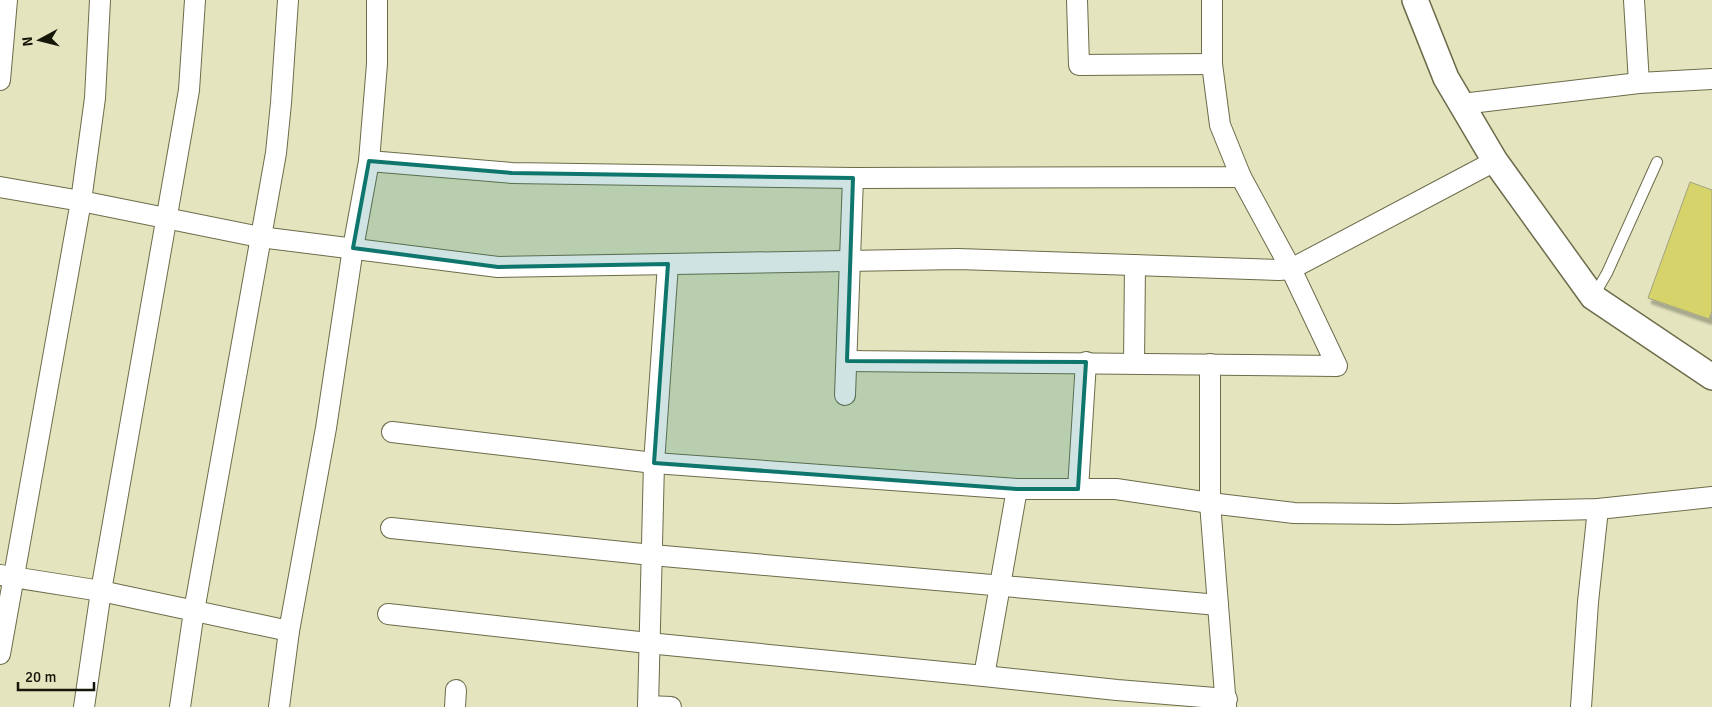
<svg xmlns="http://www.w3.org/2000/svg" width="1712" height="707" font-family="Signika,sans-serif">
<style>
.building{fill:#d6d36a;stroke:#a3a380;filter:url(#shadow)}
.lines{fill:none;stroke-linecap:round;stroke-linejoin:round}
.service-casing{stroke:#6c6c4b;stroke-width:12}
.minor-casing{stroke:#6c6c4b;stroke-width:22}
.tertiary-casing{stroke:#6c6c4b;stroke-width:28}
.service{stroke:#fff;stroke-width:10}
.minor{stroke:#fff;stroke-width:20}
.tertiary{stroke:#fff;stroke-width:25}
.marked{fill:#0f766e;fill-opacity:0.2;stroke:#0f766e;stroke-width:4;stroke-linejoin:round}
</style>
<defs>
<filter id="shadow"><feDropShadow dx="3" dy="5.5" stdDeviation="1" flood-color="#0004"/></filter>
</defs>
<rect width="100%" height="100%" fill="#e4e4bf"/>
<polygon class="building" points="1690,182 1712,190 1712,311 1709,319 1648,298"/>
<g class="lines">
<defs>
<polyline id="service" points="1593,297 1607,273 1657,162"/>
<g id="minor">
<polyline points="1077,0 1079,65 1212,64"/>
<polyline points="1634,0 1639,83 1712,79"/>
<polyline points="0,80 7,0"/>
<polyline points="1462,104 1639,83"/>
<polyline points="369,161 512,173 853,178"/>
<polyline points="0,187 81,201 260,237 498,267 958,259 1279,270 1291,269 1495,161"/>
<polyline points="847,361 1337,366 1291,269 1241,177"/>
<polyline points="1134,363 1135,265"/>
<polyline points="845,395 853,178 1241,177 1220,125 1212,64 1212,0"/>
<polyline points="392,432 654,463 1017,489 1116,489 1210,503 1294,513 1397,514 1598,509 1712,497"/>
<polyline points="1078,489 1086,362"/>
<polyline points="391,528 652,555 1218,605 1210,503 1210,364"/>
<polyline points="0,575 101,591 289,631 326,428 353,248 369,161 377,64 377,0"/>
<polyline points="1218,605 1226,707"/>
<polyline points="388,614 648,643 984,676 1017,489"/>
<polyline points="0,654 81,201 95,98 100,0"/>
<polyline points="984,676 1117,690 1227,699"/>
<polyline points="648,706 671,707"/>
<polyline points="84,707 101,591 189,90 195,0"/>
<polyline points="180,707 194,611 276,153 281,103 288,0"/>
<polyline points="279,707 289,631"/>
<polyline points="455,707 456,690"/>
<polyline points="648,707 654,463 668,264"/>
<polyline points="1581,707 1588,602 1598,509"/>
</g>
<polyline id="tertiary" points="1415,0 1446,78 1495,161 1593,297 1712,377"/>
</defs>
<use href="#service" class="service-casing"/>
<use href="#minor" class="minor-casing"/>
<use href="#tertiary" class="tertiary-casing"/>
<use href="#service" class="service"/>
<use href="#minor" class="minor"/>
<use href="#tertiary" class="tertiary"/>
</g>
<path class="marked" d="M369,161L512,173L853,178L847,361L1086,362L1078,489H1017L654,463L668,264L498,267L353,248Z"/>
<g transform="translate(40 40) rotate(263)" stroke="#e4e4bf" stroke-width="4" paint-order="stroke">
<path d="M0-4L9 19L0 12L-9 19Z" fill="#161609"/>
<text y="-8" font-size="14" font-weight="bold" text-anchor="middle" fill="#161609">N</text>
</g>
<path d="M18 682v8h76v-8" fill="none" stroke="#161609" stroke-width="2.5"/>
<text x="25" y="682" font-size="15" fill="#161609" stroke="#e4e4bf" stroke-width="4" paint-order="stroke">20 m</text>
</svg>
